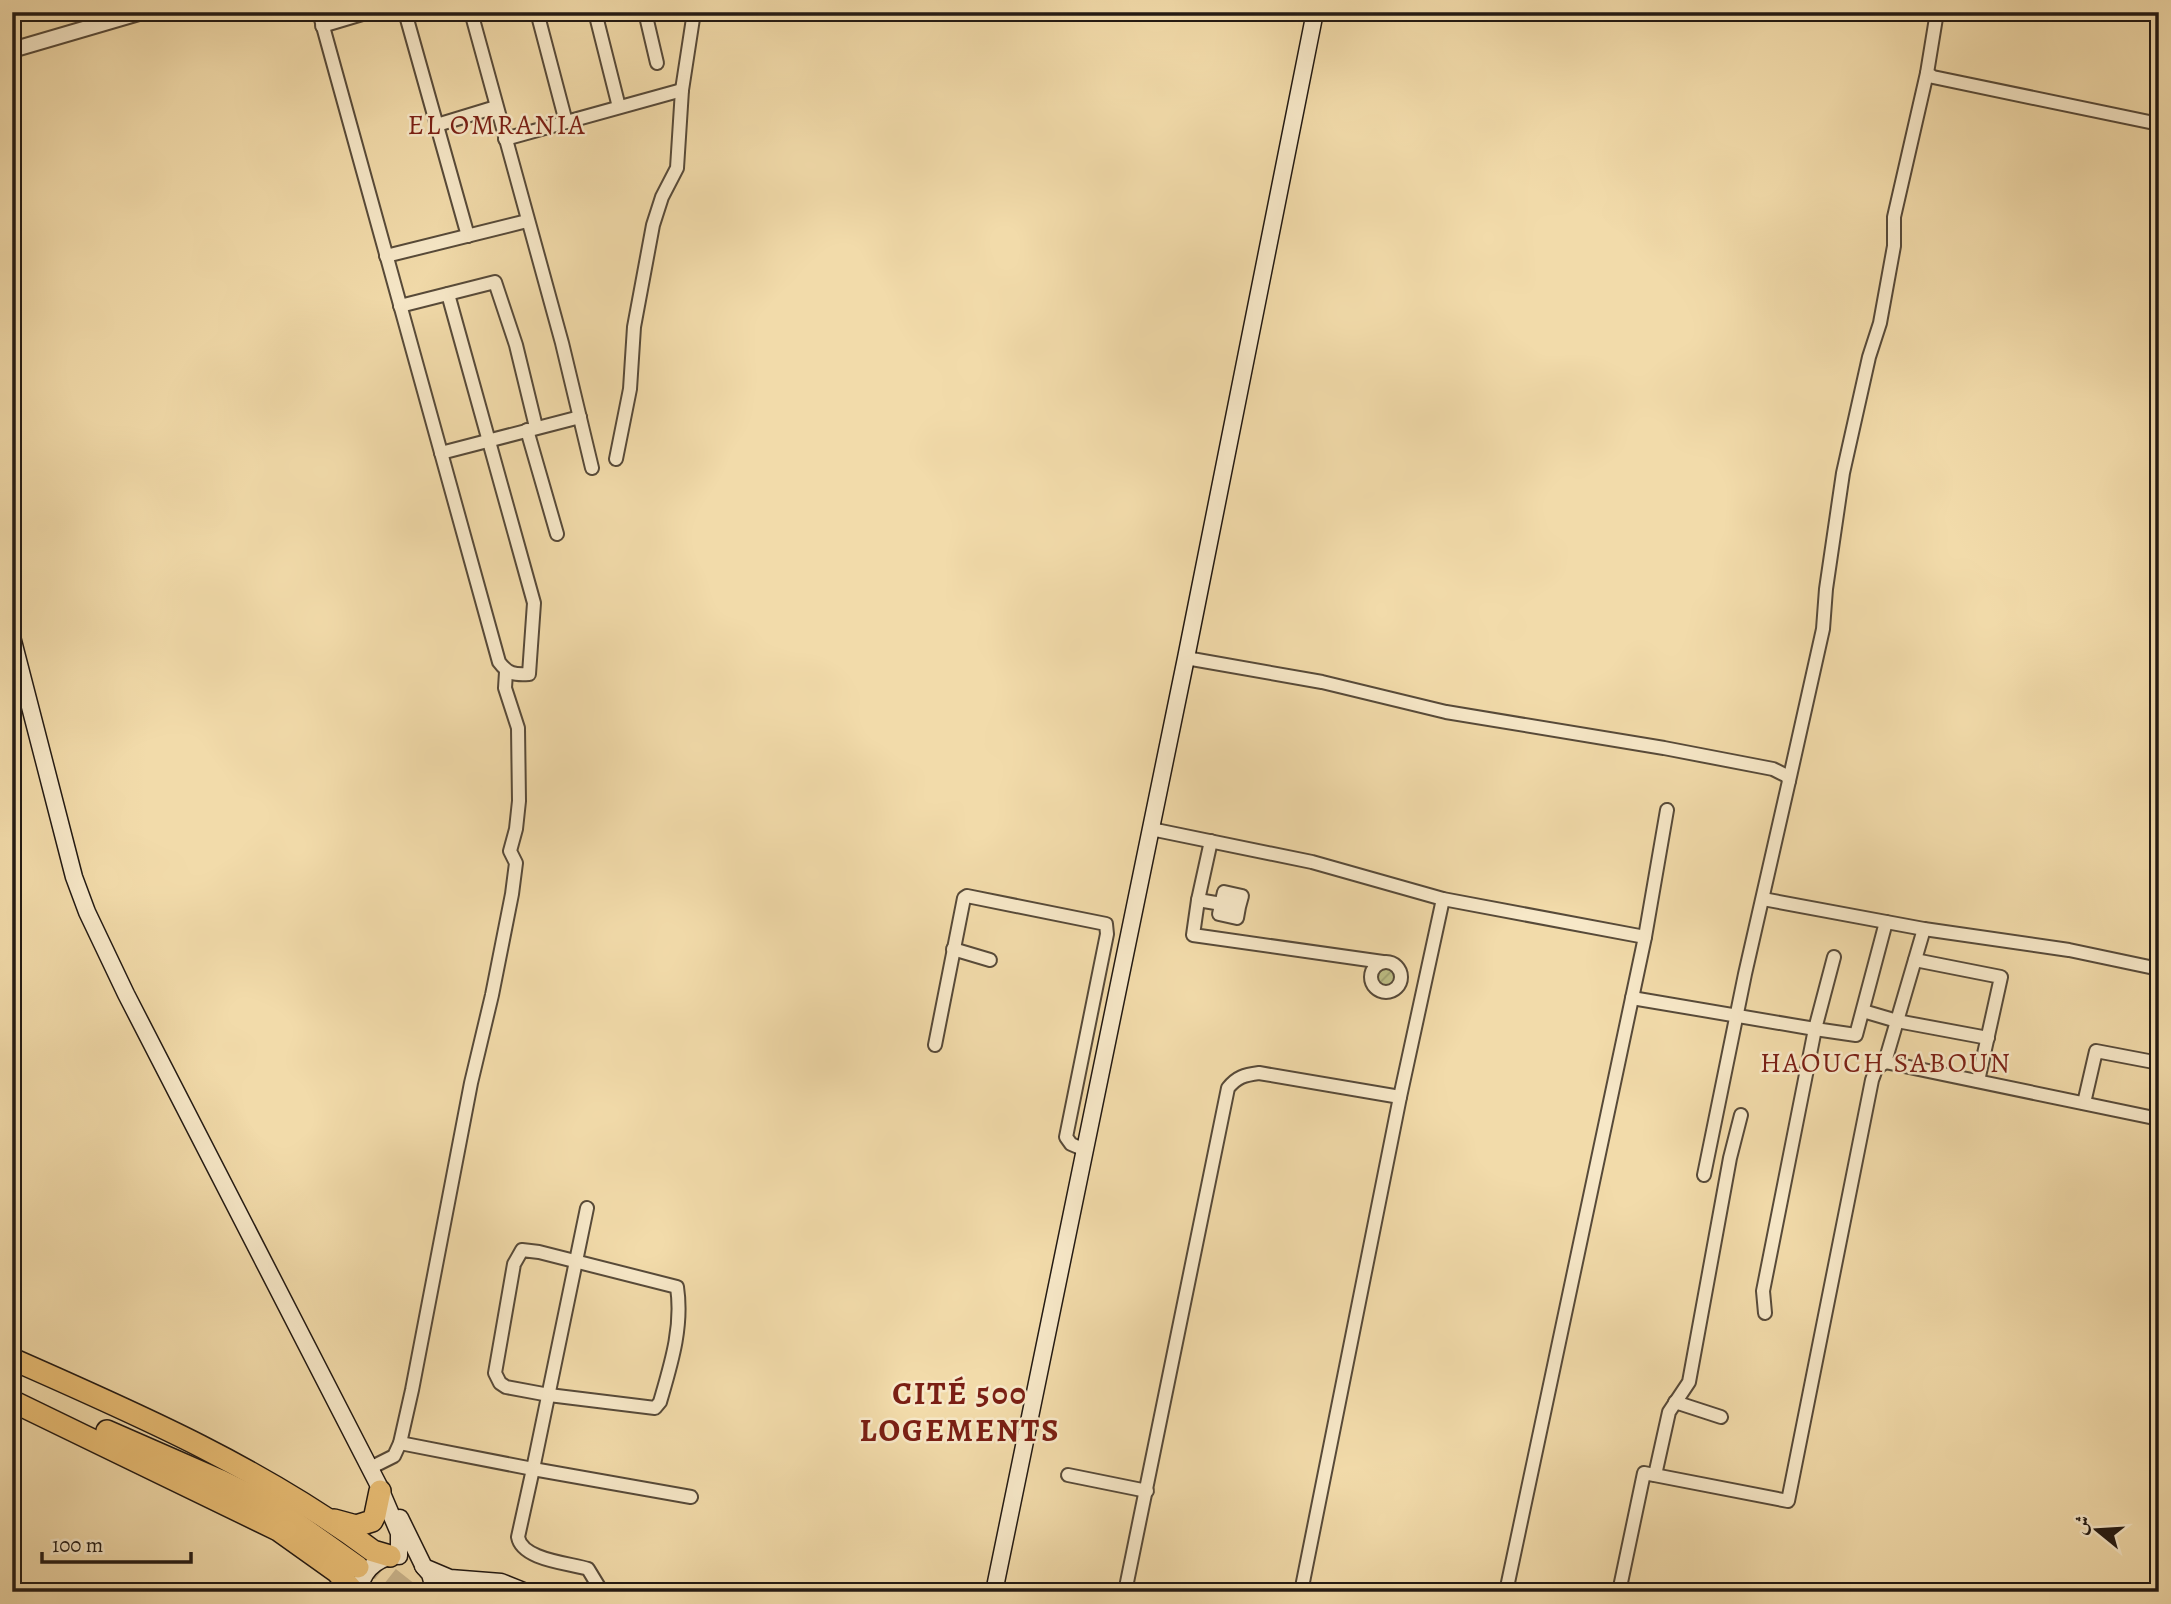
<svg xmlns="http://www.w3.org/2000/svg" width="2171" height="1604" font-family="Alegreya,Amiri,serif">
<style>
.garden{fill:url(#garden-furrows);stroke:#706c4c;stroke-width:2}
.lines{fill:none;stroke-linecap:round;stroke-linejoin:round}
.motorway-tunnel{stroke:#c9b48c;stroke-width:21;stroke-dasharray:21 10;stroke-linecap:butt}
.minor-casing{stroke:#574a39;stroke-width:16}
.tertiary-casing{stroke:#574a39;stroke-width:18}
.secondary-casing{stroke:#231a13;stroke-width:19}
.motorway-casing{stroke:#231a13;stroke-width:24}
.minor{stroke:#f7e8c8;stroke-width:12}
.tertiary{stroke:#f7e8c8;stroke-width:14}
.secondary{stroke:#f7e8c8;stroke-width:16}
.motorway{stroke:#e9be75;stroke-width:21}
.labels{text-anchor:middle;stroke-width:5;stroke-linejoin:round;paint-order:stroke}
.quarter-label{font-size:28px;letter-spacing:2px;fill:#7a1f14;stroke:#f7e8c8}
.district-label{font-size:32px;font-weight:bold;letter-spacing:2px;fill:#7a1f14;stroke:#f7e8c8}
</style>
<defs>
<pattern id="garden-furrows" width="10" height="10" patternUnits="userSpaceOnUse" patternTransform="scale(1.75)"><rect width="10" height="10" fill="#bebf86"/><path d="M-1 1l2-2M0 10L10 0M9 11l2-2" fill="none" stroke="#a3a473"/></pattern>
</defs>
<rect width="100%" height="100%" fill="#f2dbaa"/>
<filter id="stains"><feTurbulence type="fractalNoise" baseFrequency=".00286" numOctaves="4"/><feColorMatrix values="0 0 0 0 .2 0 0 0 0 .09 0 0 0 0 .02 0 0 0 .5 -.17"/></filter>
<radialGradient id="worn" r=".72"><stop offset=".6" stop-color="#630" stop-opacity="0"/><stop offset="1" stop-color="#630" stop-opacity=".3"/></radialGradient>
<circle class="garden" cx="1386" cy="978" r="9"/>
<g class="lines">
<polyline class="motorway-tunnel" points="365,1558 408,1592"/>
<defs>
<g id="minor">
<path d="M319,12L499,662C508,674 514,675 529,674L534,603L448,294"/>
<polyline points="405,12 468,236"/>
<polyline points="471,12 562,343 592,468"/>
<polyline points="537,12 566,122"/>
<polyline points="595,12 619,107"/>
<polyline points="645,12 657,63"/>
<polyline points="1937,12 1927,73 1933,77 2159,124"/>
<polyline points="322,26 369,12"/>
<polyline points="437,125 496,107"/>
<polyline points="505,139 682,90"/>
<polyline points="386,256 527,221"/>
<polyline points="400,306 495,282 516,345 536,427"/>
<polyline points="527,430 557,534"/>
<polyline points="441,453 580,417"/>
<polyline points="616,459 630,389 634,327 653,225 662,197 677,168 682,90 694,12"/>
<polyline points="1186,658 1322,682 1446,712 1664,748 1773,769 1787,776 1789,781 1745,974 1704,1175"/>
<polyline points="1789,781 1823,629 1826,589 1843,473 1869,357 1880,323 1894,246 1894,217 1927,73"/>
<polyline points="1151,829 1312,862 1443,899 1645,937"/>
<polyline points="1211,841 1198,900 1193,935 1383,962"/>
<polyline points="1763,899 1924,929 2069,950 2159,969"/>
<polyline points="1198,900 1239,907 1242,896 1224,892 1219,914 1237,918 1239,907"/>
<polyline points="953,949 990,960"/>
<polyline points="1834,957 1815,1029 1856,1035 1886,922"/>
<polyline points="1915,960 2001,977 1978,1081"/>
<circle cx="1386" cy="977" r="15"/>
<polyline points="1632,998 1815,1029 1763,1291 1765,1313"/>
<polyline points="1863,1011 1897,1021 1988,1038"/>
<polyline points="935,1045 964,898 967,896 1106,924 1107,934 1066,1137 1071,1144 1085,1150"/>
<polyline points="1885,1062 2159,1119"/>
<polyline points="2084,1103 2096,1051 2159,1063"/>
<path d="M522,1250L539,1252L677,1287C683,1327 671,1364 660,1402L655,1408L549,1395L506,1387L500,1383L495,1373L514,1264Z"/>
<polyline points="1675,1402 1721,1417"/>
<polyline points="400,1443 533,1469 587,1208"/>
<polyline points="370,1468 394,1456 400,1443 412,1390 471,1083 492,995 512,894 516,863 510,851 516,829 519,801 518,728 505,688 506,672"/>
<polyline points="1068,1475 1147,1491"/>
<polyline points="1655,1475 1669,1412 1689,1382 1730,1158 1741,1115"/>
<path d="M602,1592L588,1569C569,1563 522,1560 518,1537L533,1469L691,1497"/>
<path d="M1125,1592L1228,1088C1237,1077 1244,1075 1259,1073L1400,1097"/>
<polyline points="1301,1592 1400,1097 1443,899"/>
<polyline points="1506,1592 1645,937 1667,810"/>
<polyline points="1619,1592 1644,1473 1788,1501 1872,1080 1876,1069 1885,1062 1924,929"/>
</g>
<polyline id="tertiary" points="12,50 142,12"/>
<g id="secondary">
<polyline points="12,637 74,877 87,912 126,994 378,1484 399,1533 399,1556"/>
<polyline points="400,1518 424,1567 450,1578 501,1582 526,1592"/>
<polyline points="423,1566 430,1574 435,1592"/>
<path d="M359,1592C362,1572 374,1560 393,1556"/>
<polyline points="994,1592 1186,658 1315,12"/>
</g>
<g id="motorway">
<path d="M12,1359C137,1414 263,1469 373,1551L390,1556"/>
<polyline points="12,1401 278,1530 337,1572 354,1592"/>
<polyline points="107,1431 219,1480 272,1506 358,1567"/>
<polyline points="334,1520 356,1526 372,1521 375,1515 380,1491"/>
</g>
</defs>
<use href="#minor" class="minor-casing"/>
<use href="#tertiary" class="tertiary-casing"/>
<use href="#secondary" class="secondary-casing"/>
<use href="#motorway" class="motorway-casing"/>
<use href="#minor" class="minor"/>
<use href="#tertiary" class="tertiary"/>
<use href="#secondary" class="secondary"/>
<use href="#motorway" class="motorway"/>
</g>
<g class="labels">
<g class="quarter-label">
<text x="497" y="134">EL OMRANIA</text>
<text x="1886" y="1072">HAOUCH SABOUN</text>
</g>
<g class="district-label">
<text x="960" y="1404">CITÉ 500<tspan x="960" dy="37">LOGEMENTS</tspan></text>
</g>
</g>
<rect width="2171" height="1604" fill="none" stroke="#f2dbaa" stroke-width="42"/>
<rect x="14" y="14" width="2143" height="1576" fill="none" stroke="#231a13" stroke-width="3.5"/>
<rect x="21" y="21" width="2129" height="1562" fill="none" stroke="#231a13" stroke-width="2"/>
<g transform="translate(2097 1530) rotate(288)" stroke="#f7e8c8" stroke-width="5" paint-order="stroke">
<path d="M0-5L12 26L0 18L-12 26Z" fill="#231a13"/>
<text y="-10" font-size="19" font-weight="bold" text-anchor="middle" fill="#231a13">ش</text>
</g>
<path d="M42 1552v10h149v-10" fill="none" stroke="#231a13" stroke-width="3.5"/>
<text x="52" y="1552" font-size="21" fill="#231a13" stroke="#f7e8c8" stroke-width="5" paint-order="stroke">100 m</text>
<rect width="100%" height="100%" filter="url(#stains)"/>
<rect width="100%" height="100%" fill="url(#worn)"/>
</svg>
